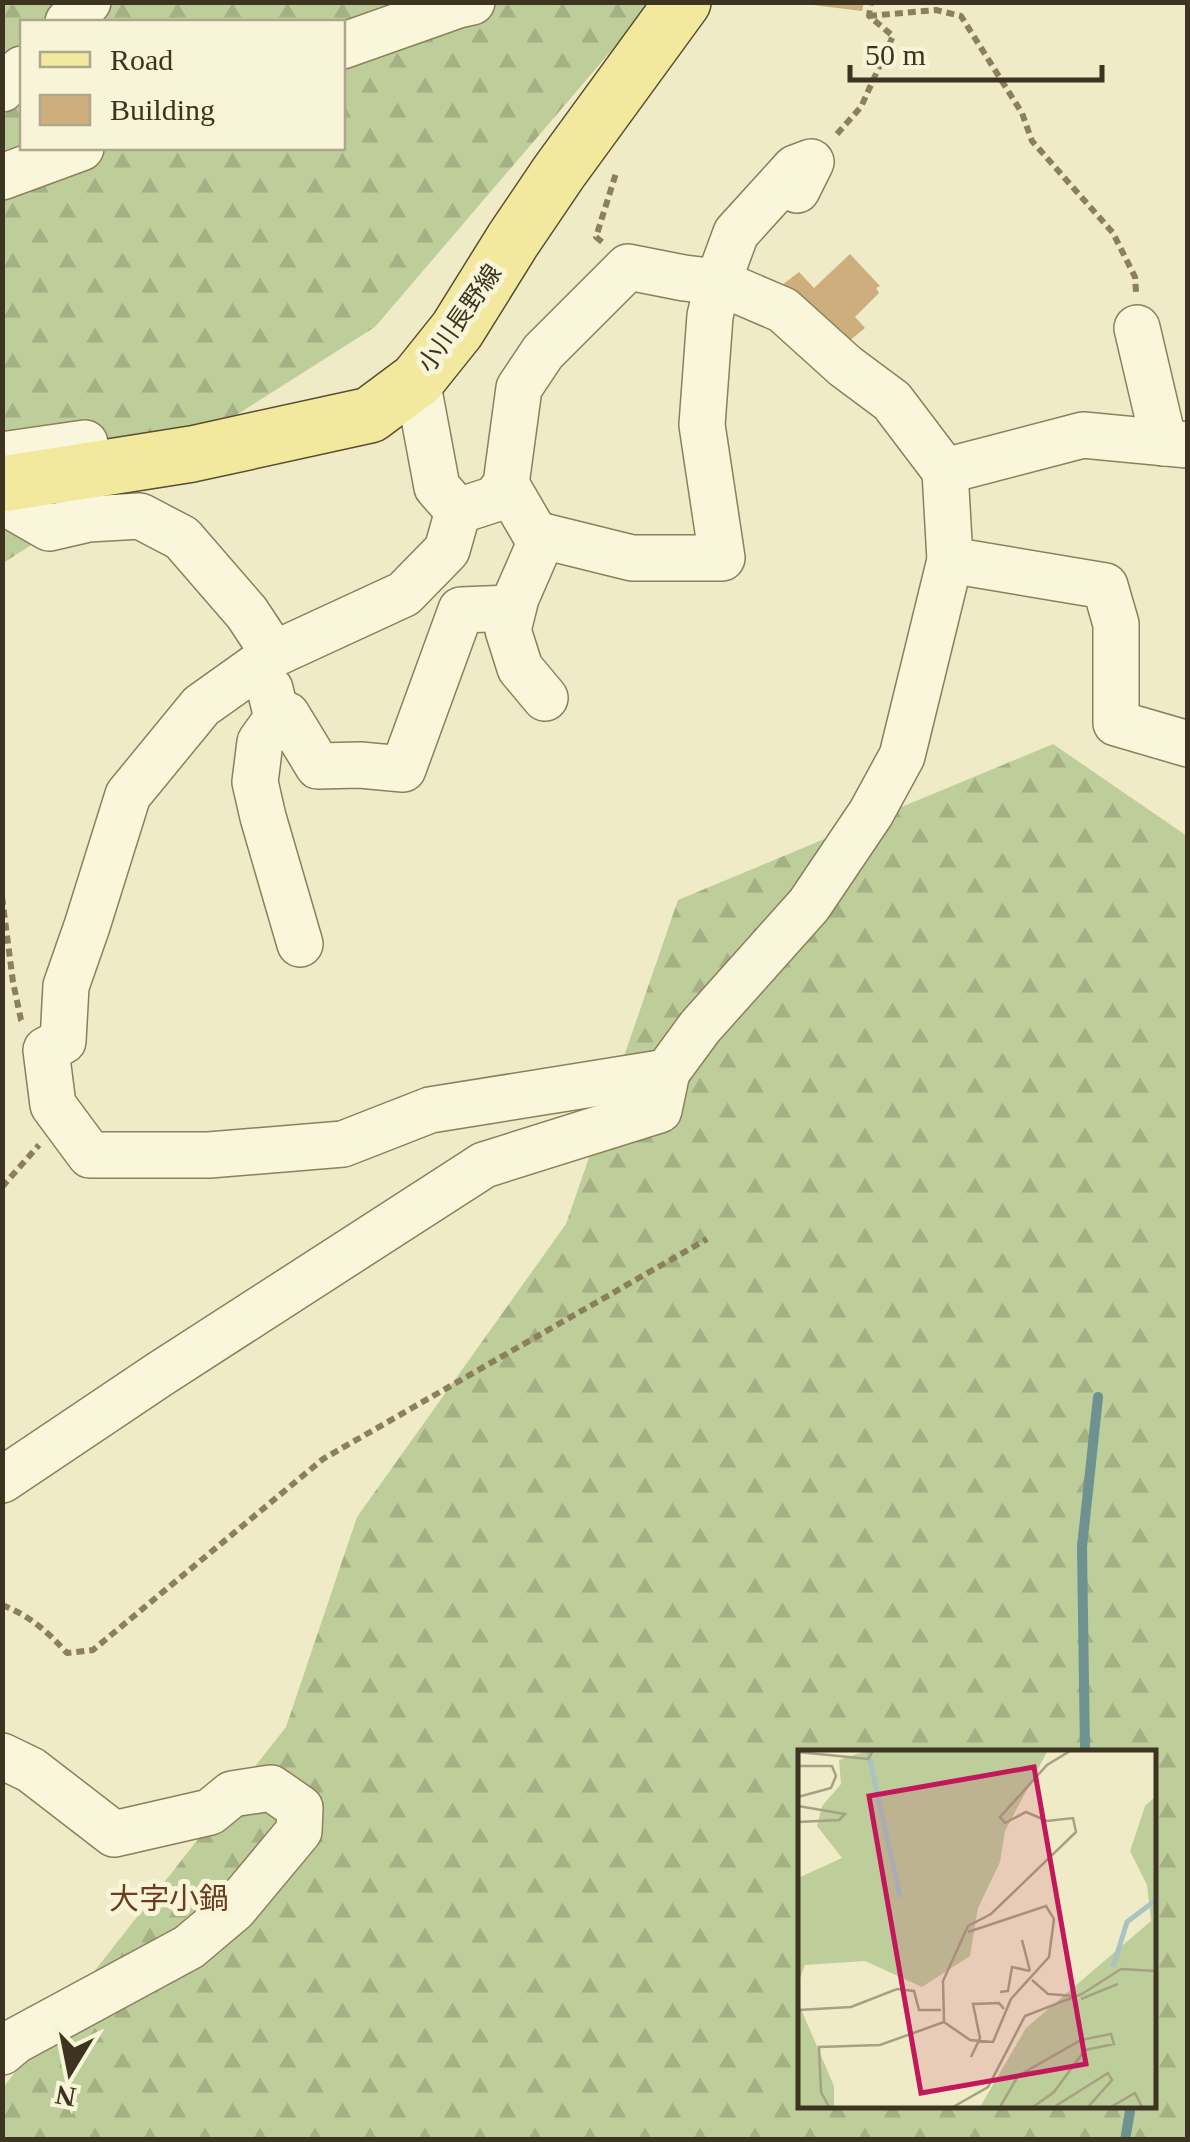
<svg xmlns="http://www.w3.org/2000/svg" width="1190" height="2142" font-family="'Times New Roman','Noto Sans JP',serif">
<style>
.forest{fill:url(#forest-firs);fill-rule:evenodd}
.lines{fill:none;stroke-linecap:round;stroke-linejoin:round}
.stream{stroke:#6e9290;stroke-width:10}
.building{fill:#ceae7c}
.minor-casing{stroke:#8c7f5c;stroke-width:48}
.major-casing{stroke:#5a4c30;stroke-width:58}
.path{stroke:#8c7f5c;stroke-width:6;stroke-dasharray:8 5;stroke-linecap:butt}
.minor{stroke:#faf6db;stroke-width:45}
.major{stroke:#f2e99f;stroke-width:55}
.labels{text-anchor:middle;stroke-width:10;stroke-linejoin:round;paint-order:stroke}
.street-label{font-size:25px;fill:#3c3320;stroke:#f7f4d7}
.quarter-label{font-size:30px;fill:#693d1e;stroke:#f7f4d7}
.inset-river{fill:none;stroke:#a8c3c1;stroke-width:5}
.inset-road{fill:none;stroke:#a7a184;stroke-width:2.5}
.view{fill:#c2185b;fill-opacity:0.15;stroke:#c2185b;stroke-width:5}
.inset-edge{fill:none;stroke:#3c3320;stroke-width:5}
</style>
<defs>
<pattern id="forest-firs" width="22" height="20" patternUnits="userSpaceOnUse" patternTransform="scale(2.5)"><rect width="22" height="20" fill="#bece9a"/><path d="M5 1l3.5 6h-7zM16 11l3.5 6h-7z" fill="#a4b184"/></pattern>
</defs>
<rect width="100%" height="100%" fill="#efebc7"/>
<g class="forest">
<path d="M3,3H652L375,327L3,563ZM22,22H342V148H22Z"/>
<path d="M1053,744L1187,836V2139L3,2140L2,2089L286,1727L357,1517L566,1224L678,900ZM800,1752H1152V2104H800Z"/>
</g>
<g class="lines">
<g class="stream">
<polyline points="1085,1752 1082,1547 1098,1397"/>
<polyline points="1125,2140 1130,2111 1128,2104"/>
</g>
</g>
<g class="building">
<polygon points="813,2 864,2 862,11 813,5"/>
<polygon points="850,254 880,286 876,288 879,293 855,317 865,328 843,346 782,285 799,272 814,288"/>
</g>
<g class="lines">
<defs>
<g id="minor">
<polyline points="68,22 88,2"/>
<polyline points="342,46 458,5 472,2"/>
<polyline points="2,89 22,69"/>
<polyline points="2,177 81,148"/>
<polyline points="1137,328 1164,443"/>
<polyline points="417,380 437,487 458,511"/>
<polyline points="2,455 85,443 87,469"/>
<polyline points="945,471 1083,435 1188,445"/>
<polyline points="506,484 535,534 632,558 722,558 702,425 710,316 718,282 736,233 795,168 811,162 797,190"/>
<polyline points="2,496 4,502 49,528 88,519 140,516 182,538 247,613 274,654"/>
<polyline points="458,511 447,550 404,594 274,654 201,706 128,795 87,926 66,986 63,1041 46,1050 53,1105 90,1155 209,1155 343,1144 430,1110 667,1072"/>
<polyline points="543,536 516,598 508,630 520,668 545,698"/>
<polyline points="950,560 1105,586 1116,624 1116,723 1188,744"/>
<polyline points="270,689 277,718 260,742 255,782 263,817 300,944"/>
<polyline points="277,718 287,715 318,766 360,765 403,769 461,610 513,608"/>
<polyline points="2,1480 160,1374 484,1165 659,1110 667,1072 700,1027 809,905 871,813 902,756 950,560 945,471 892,401 845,366 783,310 718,282 684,278 628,267 543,352 519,388 506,484 495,499 458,511"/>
<polyline points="2,1756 31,1770 114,1834 210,1812 232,1794 271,1788 300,1808 299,1831 234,1909 189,1947 15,2041 2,2052"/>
</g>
<polyline id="major" points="2,484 192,454 370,415 417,380 457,330 513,240 559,172 683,2"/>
</defs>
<use href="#minor" class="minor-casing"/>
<use href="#major" class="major-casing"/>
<g class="path">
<polyline points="869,16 936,10 961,16 1022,113 1032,141 1113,233 1135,277 1136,292"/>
<polyline points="837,134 861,107 893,36 869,16 871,2"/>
<polyline points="602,242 596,237 617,170"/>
<polyline points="2,897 13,982 21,1020 24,1024"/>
<polyline points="2,1187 39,1145"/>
<path d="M2,1605C30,1616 47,1631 67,1653L93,1650L323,1459L707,1239"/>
</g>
<use href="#minor" class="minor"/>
<use href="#major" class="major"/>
</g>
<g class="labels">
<g class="street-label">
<text transform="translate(459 318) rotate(-55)" y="9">小川長野線</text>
</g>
<g class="quarter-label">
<text x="169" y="1909">大字小鍋</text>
</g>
</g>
<g transform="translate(798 1750)">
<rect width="358" height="358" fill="#efebc7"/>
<path d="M68,1L249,2L207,81L202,112L180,158L172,206L124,237L67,211L7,215L0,234V128L44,108L19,76L24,56L43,34L41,10ZM357,47V357H182L228,278L353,171L349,135L332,101L347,56ZM0,252L36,336V357H0Z" fill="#bece9a"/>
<path class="inset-river" d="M70,1L102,147M315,217L329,172L358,150"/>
<path class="inset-road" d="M0,2L70,9L75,1M0,16H34L38,26L33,38L0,47M0,56L47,64L41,70L0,72M170,182L248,156L256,169L251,207L213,249L195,292L172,290L146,272L145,231L170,176L193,164L278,82L275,68L249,71L228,62L207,73L202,67L249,15L272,1M224,190L232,221M234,230L250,244L276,246M202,242L210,241L214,217L232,221M283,249L320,234M0,260L53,257L99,239L116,241L121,260H143M173,307L182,288L175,254L201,253L206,259M31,357L23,342L21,297L82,295L146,272M155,357L190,337L227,266L284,244L323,219L358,221M202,357L220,326L283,290L313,284L316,294L287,300L256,342L235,357M256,357L310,323L314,330L290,357M313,357L337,343L344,357"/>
<path class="view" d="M236,17L288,314L123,343L71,46Z"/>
<rect width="358" height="358" class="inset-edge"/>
</g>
<rect width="1190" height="2142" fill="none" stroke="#3c3320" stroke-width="10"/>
<rect x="20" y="20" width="325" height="130" fill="#f7f4d7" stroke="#aca78e" stroke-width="2.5"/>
<rect x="40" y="52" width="50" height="15" fill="#f2e99f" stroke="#aca78e" stroke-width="2.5"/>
<text x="110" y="70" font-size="30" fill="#3c3320">Road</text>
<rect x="40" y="95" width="50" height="30" fill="#ceae7c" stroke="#aca78e" stroke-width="2.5"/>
<text x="110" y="120" font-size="30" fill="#3c3320">Building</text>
<g transform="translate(70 2072) rotate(190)" stroke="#f7f4d7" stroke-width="8" paint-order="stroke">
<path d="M0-8L18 38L0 25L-18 38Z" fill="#3c3320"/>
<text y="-15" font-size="28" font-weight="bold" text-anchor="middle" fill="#3c3320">N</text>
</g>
<path d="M850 65v15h252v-15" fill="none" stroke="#3c3320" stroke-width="5"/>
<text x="865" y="65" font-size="30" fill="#3c3320" stroke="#f7f4d7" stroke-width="8" paint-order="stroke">50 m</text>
</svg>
